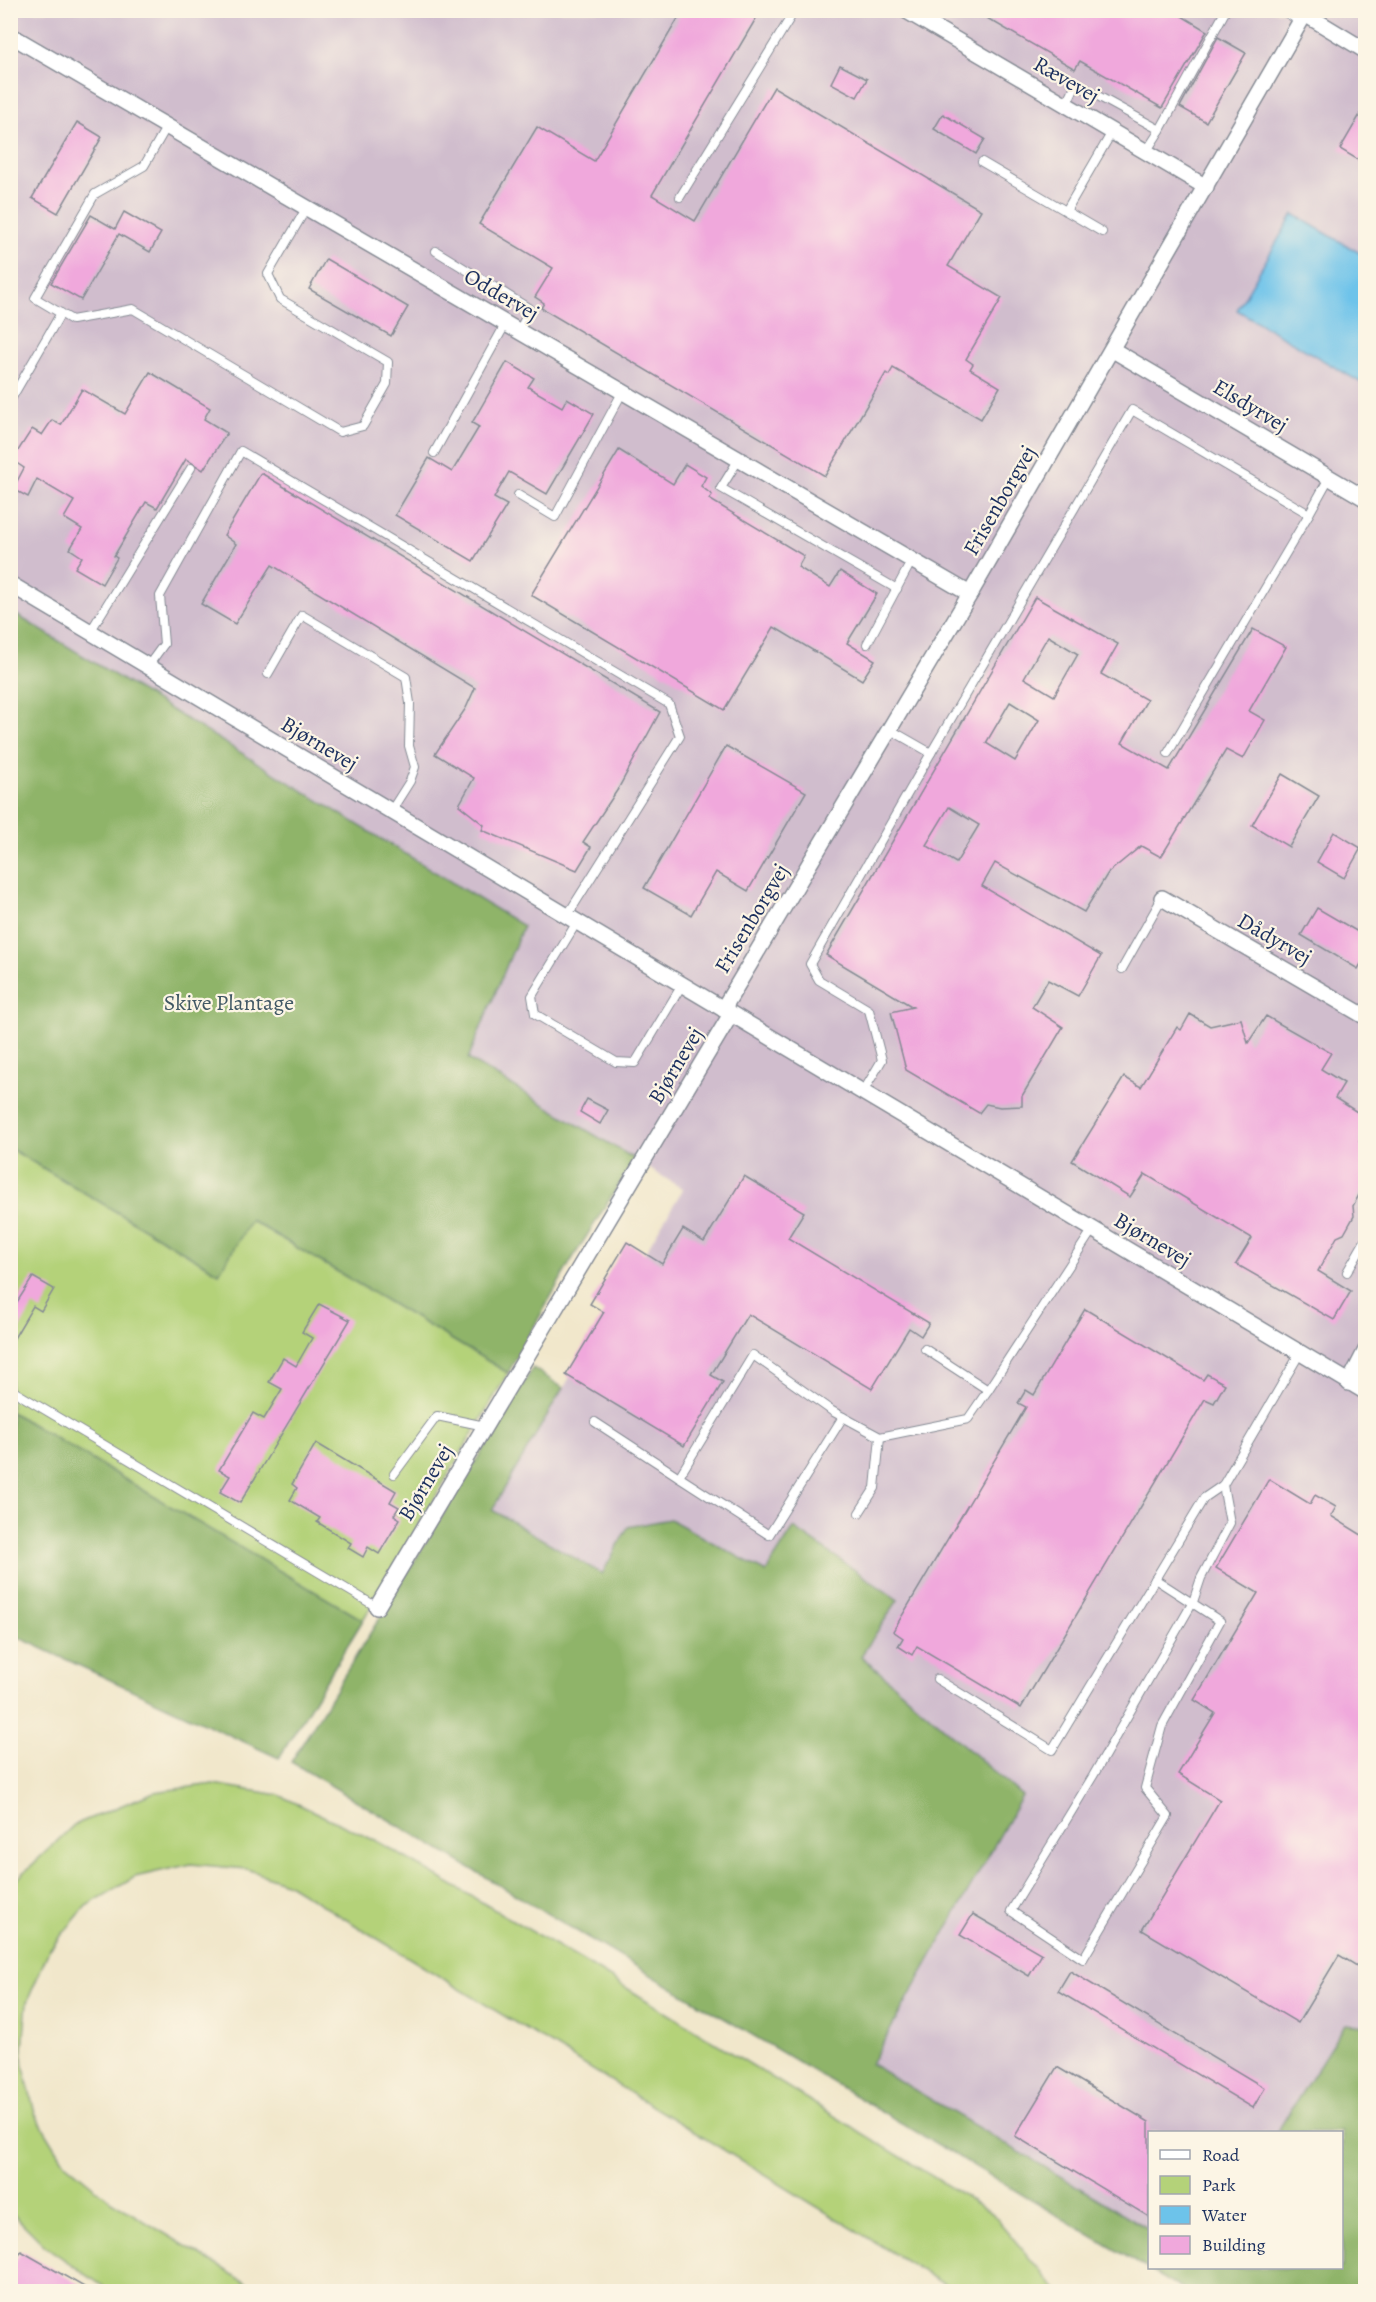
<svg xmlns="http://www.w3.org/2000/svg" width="1376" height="2302" font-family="Alegreya,serif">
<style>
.industrial{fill:#d0bdcd}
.green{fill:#b4d279;stroke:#68806c;stroke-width:1.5}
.forest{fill:#8fb469;stroke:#557264;stroke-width:1.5}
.water{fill:#6dc3ea;stroke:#4479a4;stroke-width:1.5}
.building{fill:#f0a8dc;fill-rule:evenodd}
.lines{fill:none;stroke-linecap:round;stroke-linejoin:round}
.lane-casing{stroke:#868b94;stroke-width:10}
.street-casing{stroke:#868b94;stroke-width:18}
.lane{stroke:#fff;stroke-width:8}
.street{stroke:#fff;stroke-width:15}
.labels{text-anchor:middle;stroke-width:4.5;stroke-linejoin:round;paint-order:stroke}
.street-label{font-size:22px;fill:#1b2f5e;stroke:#fcf5e5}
.park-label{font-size:22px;fill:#415865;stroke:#fcf5e5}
</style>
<rect width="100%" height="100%" fill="#fcf5e5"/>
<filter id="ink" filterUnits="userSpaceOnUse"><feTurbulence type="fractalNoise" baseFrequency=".0167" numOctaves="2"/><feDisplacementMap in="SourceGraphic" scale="12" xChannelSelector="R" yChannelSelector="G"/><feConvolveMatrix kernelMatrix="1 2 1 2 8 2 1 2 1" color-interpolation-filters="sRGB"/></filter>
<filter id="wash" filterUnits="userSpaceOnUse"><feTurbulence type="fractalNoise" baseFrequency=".008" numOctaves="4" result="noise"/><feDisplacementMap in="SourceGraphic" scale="24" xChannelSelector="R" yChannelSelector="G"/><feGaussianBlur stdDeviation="1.35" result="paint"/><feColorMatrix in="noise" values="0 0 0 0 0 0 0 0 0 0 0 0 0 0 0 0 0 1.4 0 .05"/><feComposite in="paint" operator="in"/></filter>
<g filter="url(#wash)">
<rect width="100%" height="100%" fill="#f1e7cb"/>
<polygon class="industrial" points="10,11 1365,11 1365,2026 1345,2024 1277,2132 1150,2132 1149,2229 871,2064 1022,1796 861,1656 897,1600 766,1572 670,1519 602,1575 491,1509 683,1189 468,1059 523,926 11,611"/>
<g class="green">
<polygon points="11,1149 219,1273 250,1220 508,1373 363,1620 11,1412"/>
<polygon points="213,1784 279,1795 380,1843 586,1963 992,2213 1057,2291 955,2291 288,1884 247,1869 191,1864 135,1877 86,1906 49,1950 27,2002 22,2059 35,2114 65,2163 111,2201 260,2291 110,2291 45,2246 11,2212 11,1885 74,1825 154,1792"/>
</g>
<g class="forest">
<polygon points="10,611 523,926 468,1059 635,1159 571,1261 508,1373 251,1220 219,1273 11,1149"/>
<polygon points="533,1368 563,1388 492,1510 602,1574 628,1527 670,1519 766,1572 794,1528 898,1600 861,1656 1022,1796 871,2064 1149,2229 1150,2268 1342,2268 1342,2132 1277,2132 1345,2024 1365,2026 1365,2291 1185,2291 291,1762"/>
<polygon points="11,1412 363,1620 279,1758 11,1634"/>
</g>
<polygon class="water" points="1293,214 1365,256 1365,385 1237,310"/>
<g id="blocks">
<g class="building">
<polygon points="683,10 761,10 652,195 695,221 774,87 981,210 948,266 1002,298 966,359 973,364 970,369 1000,387 981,419 893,368 889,375 886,373 825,476 541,308 544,303 535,297 553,268 479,224 537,127 594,161"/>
<polygon points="973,10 1172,10 1207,31 1162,108 1080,61 1075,69"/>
<polygon points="1218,37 1246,53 1206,122 1180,107"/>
<polygon points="840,65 867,79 857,97 831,83"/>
<polygon points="1365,106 1365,164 1340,149"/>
<polygon points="943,114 985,139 976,154 934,129"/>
<polygon points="77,122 102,137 58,213 32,198"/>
<polygon points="124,212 161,233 150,252 119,234 81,300 51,283 91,215 115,229"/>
<polygon points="326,259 408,307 391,336 309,289"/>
<polygon points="507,362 534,378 528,387 562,407 567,398 594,414 547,494 509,472 494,498 507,505 473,561 395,515 429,458 452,472 479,427 472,423"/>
<polygon points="150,372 210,408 204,419 227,433 203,470 186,459 157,508 146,502 114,556 117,558 102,584 75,568 82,557 70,549 82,529 64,518 74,501 37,479 28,497 13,489 24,468 12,460 32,429 42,435 52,420 61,425 82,389 125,414"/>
<polygon points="619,450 673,484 685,464 706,477 701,486 712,495 709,499 804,556 798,567 830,587 840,571 877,594 847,643 875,660 862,680 774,627 724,710 531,595"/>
<polygon points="261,473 660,712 618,789 583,842 591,847 577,870 482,830 484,825 459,805 474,778 435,754 466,708 475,688 272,565 235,624 201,604 236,544 224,535"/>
<path d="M1035,597L1118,644L1101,674L1147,700L1122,743L1169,770L1253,629L1286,647L1249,711L1265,720L1243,759L1226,750L1161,857L1141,846L1108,873L1084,912L995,863L982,886L1101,956L1078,996L1048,980L1032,1007L1063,1027L1022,1096V1106L1000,1107L986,1104L979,1113L906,1070L891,1012L913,1007L826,955ZM1048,636L1078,654L1054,696L1024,678ZM1010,702L1039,720L1015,761L986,743ZM949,807L979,825L956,863L926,845Z"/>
<polygon points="726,746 806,792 748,891 716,872 691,915 644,888"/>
<polygon points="1282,774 1319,796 1289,847 1252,825"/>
<polygon points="1334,832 1361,848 1344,878 1317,862"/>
<polygon points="1317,908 1365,936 1365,957 1358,969 1301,935"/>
<polygon points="1190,1014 1210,1026 1241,1019 1248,1043 1266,1016 1331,1053 1321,1069 1344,1083 1335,1098 1365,1117 1365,1131 1359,1141 1365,1145 1365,1184 1353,1206 1354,1216 1344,1234 1337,1237 1318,1271 1351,1291 1334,1320 1236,1264 1252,1238 1145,1174 1130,1197 1072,1161 1124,1077 1141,1087 1177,1027 1181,1030"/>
<polygon points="587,1099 608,1110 600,1124 580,1112"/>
<polygon points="744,1176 804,1212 788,1238 929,1323 921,1336 909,1328 872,1389 748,1314 711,1375 723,1382 684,1446 566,1375 604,1312 590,1304 627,1242 662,1264 683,1229 704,1242"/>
<polygon points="33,1277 54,1289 41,1311 33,1306 10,1345 10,1313"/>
<polygon points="319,1304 350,1320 240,1503 220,1492 230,1476 219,1470 253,1413 264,1419 282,1389 269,1382 283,1358 296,1366 312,1338 302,1332"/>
<polygon points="1085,1309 1203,1380 1207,1374 1225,1384 1214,1403 1205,1399 1021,1708 917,1646 912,1655 898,1646 903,1638 893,1631 1026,1407 1018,1403 1026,1390 1034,1395"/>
<polygon points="316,1443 396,1491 390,1502 399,1507 394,1515 400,1519 379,1554 368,1547 363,1557 348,1548 351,1543 317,1522 320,1518 290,1500 297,1488 292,1484"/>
<polygon points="1269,1479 1310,1504 1315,1495 1336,1507 1331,1516 1365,1537 1365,1971 1339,1955 1298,2023 1142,1930 1220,1800 1178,1774 1215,1713 1194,1700 1258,1593 1216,1568"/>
<polygon points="973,1914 1042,1954 1029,1976 960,1935"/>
<polygon points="1070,1971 1265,2088 1253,2108 1058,1991"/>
<polygon points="1057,2067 1149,2122 1149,2217 1015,2136"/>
<polygon points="21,2251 93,2292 10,2292 10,2269"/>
</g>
</g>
</g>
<g filter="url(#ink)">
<use href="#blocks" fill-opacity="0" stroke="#868b94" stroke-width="1.5"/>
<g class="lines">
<defs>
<g id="lane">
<polyline points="1282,10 1301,22"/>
<polyline points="1066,105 1076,84 1160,130 1146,152"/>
<polyline points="167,126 144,166 95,194 35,298 72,320 133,309 340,432 363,426 387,384 388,362 280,299 268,274 307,207"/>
<polyline points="1160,130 1226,10"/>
<polyline points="982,162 1102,232"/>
<polyline points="680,197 795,10"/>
<polyline points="1066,211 1112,132"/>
<polyline points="436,251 530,309 519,331"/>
<polyline points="10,401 61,313"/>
<polyline points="434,453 506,323"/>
<polyline points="739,459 721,488 897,589"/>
<polyline points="518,495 555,517 623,391"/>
<polyline points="1309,514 1329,478"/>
<polyline points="90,632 191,468"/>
<polyline points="867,644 912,560"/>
<polyline points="148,666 164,644 160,596 241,451 669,704 680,736 567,916"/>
<polyline points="268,674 302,615 406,677 410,703 409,746 415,767 410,781 391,811"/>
<polyline points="889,729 931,753 1132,410 1309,514 1168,753"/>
<polyline points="577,922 532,996 535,1014 616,1062 635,1063 682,985"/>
<polyline points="1122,969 1162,898"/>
<polyline points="863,1092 882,1060 869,1010 819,980 810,964 931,753"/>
<polyline points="1347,1272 1366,1239"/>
<polyline points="925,1349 988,1390 1093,1229"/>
<polyline points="10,1389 377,1607"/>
<polyline points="595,1422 679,1477 753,1355 832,1411 880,1437 968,1419 988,1390"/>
<polyline points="394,1474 437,1416 485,1426"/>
<polyline points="679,1477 769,1535 843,1417"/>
<polyline points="859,1513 875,1488 880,1437"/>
<polyline points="1155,1579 1220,1621 1162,1726 1145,1788 1168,1816 1083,1959 1011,1911 1093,1776 1193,1602 1201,1578 1230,1523 1223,1485"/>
<polyline points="937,1679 1052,1750 1204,1498 1223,1485 1300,1353"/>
</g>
<g id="street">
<polyline points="905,10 1206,187"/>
<polyline points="1305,14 1366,51"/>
<polyline points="10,35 970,594"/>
<polyline points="1113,350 1366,499"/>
<polyline points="10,584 1366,1392"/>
<polyline points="1162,898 1366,1017"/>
<polyline points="723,1009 970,594 1307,10"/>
<polyline points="1349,1383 1366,1350"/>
<polyline points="377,1607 731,1014"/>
</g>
</defs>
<use href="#lane" class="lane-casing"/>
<use href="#street" class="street-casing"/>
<use href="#lane" class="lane"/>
<use href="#street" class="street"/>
</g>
</g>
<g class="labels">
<g class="street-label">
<text transform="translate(1067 79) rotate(30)" y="8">Rævevej</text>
<text transform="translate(502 294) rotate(30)" y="8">Oddervej</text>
<text transform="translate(1251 405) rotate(31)" y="8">Elsdyrvej</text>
<text transform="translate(999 500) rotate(-60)" y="8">Frisenborgvej</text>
<text transform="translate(320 743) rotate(31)" y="8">Bjørnevej</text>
<text transform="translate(751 918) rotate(-59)" y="8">Frisenborgvej</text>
<text transform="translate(1275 938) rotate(30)" y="8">Dådyrvej</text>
<text transform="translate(675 1065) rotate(-59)" y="8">Bjørnevej</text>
<text transform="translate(1153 1239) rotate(31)" y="8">Bjørnevej</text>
<text transform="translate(425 1482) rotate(-59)" y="8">Bjørnevej</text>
</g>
<g class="park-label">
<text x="229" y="1010">Skive Plantage</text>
</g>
</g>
<rect width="1376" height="2302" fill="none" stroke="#fcf5e5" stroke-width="36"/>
<rect x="1148" y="2131" width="195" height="138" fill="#fcf5e5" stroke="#a2a6af" stroke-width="1.5"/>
<rect x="1160" y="2150" width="30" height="9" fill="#ffffff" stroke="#a2a6af" stroke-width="1.5"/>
<text x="1202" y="2161" font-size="18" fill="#1b2f5e">Road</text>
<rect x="1160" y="2176" width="30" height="18" fill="#b4d279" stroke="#a2a6af" stroke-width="1.5"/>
<text x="1202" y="2191" font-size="18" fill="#1b2f5e">Park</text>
<rect x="1160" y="2206" width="30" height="18" fill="#6dc3ea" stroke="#a2a6af" stroke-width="1.5"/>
<text x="1202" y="2221" font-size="18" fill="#1b2f5e">Water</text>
<rect x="1160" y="2236" width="30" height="18" fill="#f0a8dc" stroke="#a2a6af" stroke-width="1.5"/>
<text x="1202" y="2251" font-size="18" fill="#1b2f5e">Building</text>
</svg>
